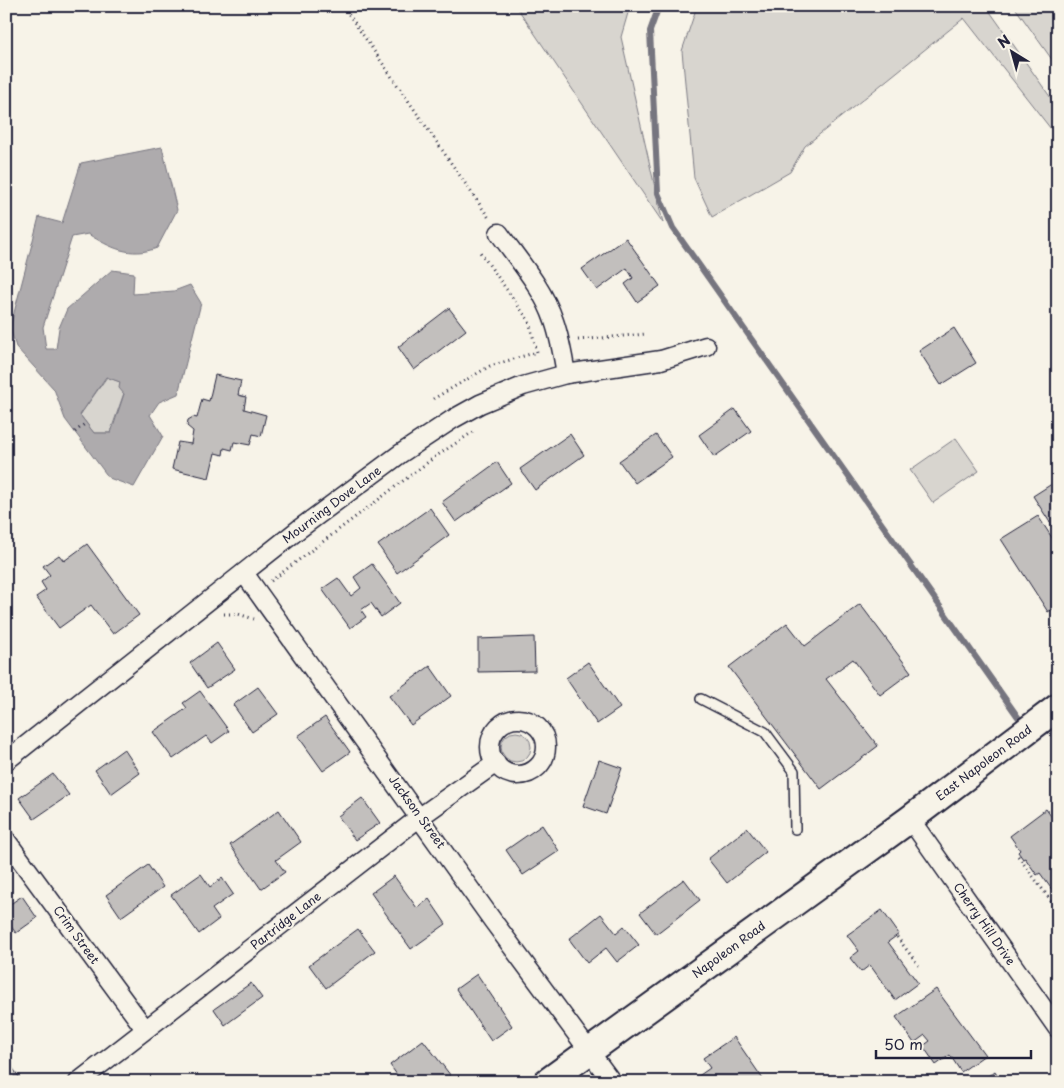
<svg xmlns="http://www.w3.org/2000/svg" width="1064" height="1088" font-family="'Playpen Sans',sans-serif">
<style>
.green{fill:#d8d5cf;stroke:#7d7c85}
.water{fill:#aeabad;stroke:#76747f;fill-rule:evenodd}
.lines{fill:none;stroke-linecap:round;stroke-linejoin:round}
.stream{stroke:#76747f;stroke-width:6}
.building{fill:#c2bfbd;stroke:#22223b}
.service-casing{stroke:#22223b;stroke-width:12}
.minor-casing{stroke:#22223b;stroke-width:21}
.secondary-casing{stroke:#22223b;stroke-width:30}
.path{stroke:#22223b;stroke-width:3;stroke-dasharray:1 4;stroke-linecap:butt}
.service{stroke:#f7f3e8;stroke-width:9}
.minor{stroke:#f7f3e8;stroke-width:18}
.secondary{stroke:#f7f3e8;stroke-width:26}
.labels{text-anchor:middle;stroke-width:4.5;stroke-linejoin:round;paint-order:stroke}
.street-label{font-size:12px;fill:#22223b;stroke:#f7f3e8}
</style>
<rect width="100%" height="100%" fill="#f7f3e8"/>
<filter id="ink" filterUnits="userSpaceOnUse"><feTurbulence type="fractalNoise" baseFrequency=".02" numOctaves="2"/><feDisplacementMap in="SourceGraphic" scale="10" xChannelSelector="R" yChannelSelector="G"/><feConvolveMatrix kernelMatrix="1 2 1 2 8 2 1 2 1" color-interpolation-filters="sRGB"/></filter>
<g filter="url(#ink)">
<g class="green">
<polygon points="516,6 630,6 621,37 663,223"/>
<polygon points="697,6 986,6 1058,108 1058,138 964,18 805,146 790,172 712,217 694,178 682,51"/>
<polygon points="1014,6 1058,6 1058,68"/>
<polygon points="107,377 120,382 124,393 110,433 94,433 80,415"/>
<polygon points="956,438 979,471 933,503 910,470"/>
<circle cx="516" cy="747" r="15"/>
</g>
<path class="water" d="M162,147L177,210L157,248C130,258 111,248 88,234L72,237L43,327L46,349H56L59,328L67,309L112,270L134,273L133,294L174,291L190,285L201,303L178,394L159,402L150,415L163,436L134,487L109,478L65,419L54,389L16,347L10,328L39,217L62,223L81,163ZM106,377L120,382L119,388L124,394L111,433H94L80,415Z"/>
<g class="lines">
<polyline class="stream" points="659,6 650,31 658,193 673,228 1018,717"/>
</g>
<g class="building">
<polygon points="626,238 660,286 637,302 625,284 633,278 627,268 597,290 582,269"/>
<polygon points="449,308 466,330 414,370 398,347"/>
<polygon points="954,328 976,363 941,385 919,351"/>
<polygon points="215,375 241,381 238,395 246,397 244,409 266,415 261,436 253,434 250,445 234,442 232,450 224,448 223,455 215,453 209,478 172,469 178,442 191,444 193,431 187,426 188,420 193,417 197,418 202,399 209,401"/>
<polygon points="735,409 751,431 714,457 699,435"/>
<polygon points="570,434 584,455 535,490 520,469"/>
<polygon points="656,435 672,457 635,483 619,461"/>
<polygon points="497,462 511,483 456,522 442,502"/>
<polygon points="1058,480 1058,535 1033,496"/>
<polygon points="430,508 449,535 397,573 378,545"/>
<polygon points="1038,516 1058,547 1058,606 1048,612 1001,539"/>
<polygon points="87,544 139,615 113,634 91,605 59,628 36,597 46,590 41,582 50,575 43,566 59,555 64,561"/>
<polygon points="372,564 400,603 381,617 371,603 361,610 366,617 350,628 322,589 338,578 351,596 361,588 354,577"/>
<polygon points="860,604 911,672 880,695 853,659 826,679 878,746 821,789 729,667 787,623 805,646"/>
<polygon points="534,637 535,671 478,672 478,639"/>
<polygon points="217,643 235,669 207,688 190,663"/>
<polygon points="588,662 620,708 597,724 566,678"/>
<polygon points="430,666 451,696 411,725 389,696"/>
<polygon points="258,687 278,714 252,732 233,705"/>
<polygon points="200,691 229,731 212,743 206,736 173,759 153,732 187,708 183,703"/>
<polygon points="325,717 350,752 323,771 298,736"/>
<polygon points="124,749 140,773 111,794 95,770"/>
<polygon points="599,760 622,768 606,814 583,806"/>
<polygon points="53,774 69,795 34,819 19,798"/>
<polygon points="362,798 380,823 355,840 338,816"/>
<polygon points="1046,809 1058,826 1058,887 1053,891 1040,873 1037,875 1025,858 1023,859 1018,852 1020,850 1010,836"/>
<polygon points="279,810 301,842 276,860 285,872 261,889 230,845"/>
<polygon points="542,825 559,851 523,875 506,850"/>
<polygon points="747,828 766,852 727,883 708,859"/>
<polygon points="148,865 163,887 121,917 106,895"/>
<polygon points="201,874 210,887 222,878 233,894 212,909 219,919 199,934 171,895"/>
<polygon points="394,876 417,908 429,899 446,924 411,949 371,893"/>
<polygon points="684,879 700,900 656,934 640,913"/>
<polygon points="22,896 37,918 16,933 6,920 6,907"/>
<polygon points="882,910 899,934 888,942 918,983 895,1000 870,965 861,972 850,958 859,951 847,935"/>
<polygon points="601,914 616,933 624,926 639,945 617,962 606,948 587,963 569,939"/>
<polygon points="358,929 375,951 326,988 309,965"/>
<polygon points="477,974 512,1026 491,1041 456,989"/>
<polygon points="251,983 262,998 225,1025 214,1009"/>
<polygon points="936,989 985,1055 961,1072 950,1055 936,1065 923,1046 930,1041 925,1035 914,1043 896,1017"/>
<polygon points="734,1037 765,1082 690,1082 710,1068 703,1058"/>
<polygon points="423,1040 451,1076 444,1082 402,1082 390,1065"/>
<polygon points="6,1059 22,1081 20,1082 6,1082"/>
<polygon points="995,1071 1002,1082 980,1082"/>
</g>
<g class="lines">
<defs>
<polyline id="service" points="701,699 765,732 794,771 795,829"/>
<g id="minor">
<path d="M499,233C519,261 543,288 554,321C560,338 563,356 566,374"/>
<polyline points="244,573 493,921 612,1082"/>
<circle cx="518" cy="747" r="28"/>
<polyline points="6,761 299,529 400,454 453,419 480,404 523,386 566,374 661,360 706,346"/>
<polyline points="910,819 1058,1029"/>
<polyline points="6,840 145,1029"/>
<polyline points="78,1082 420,817 496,763"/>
</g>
<polyline id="secondary" points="547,1082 910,819 1058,707"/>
</defs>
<use href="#service" class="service-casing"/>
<use href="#minor" class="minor-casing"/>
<use href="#secondary" class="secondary-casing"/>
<g class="path">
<polyline points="343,6 489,218"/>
<polyline points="578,340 646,334"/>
<polyline points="433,399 490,366 537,352 529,321 480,252"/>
<polyline points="75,432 86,423"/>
<polyline points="271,581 432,459 476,430"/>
<polyline points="224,614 238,614 254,619"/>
<polyline points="6,813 12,821"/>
<polyline points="1018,856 1057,909"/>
<polyline points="897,937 919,966"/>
</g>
<use href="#service" class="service"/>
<use href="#minor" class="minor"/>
<use href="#secondary" class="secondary"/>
</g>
</g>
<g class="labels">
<g class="street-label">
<text transform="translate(332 505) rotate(-37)" y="4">Mourning Dove Lane</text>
<text transform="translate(984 763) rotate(-37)" y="4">East Napoleon Road</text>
<text transform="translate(417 812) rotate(54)" y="4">Jackson Street</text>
<text transform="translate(286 921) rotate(-38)" y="4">Partridge Lane</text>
<text transform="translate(984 924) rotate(55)" y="4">Cherry Hill Drive</text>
<text transform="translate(76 935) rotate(54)" y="4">Crim Street</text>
<text transform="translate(729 950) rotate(-36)" y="4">Napoleon Road</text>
</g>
</g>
<rect width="1064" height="1088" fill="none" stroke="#f7f3e8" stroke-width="25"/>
<rect x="12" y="12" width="1039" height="1063" fill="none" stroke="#22223b" stroke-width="2" filter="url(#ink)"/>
<g transform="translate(1012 52) rotate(323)" stroke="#f7f3e8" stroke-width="4" paint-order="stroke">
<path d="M0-4L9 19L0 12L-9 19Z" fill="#22223b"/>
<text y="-8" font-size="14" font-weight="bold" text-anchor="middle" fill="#22223b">N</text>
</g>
<path d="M876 1050v8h155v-8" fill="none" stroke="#22223b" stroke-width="2.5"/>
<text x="884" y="1050" font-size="15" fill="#22223b" stroke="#f7f3e8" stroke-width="4" paint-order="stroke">50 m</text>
</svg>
